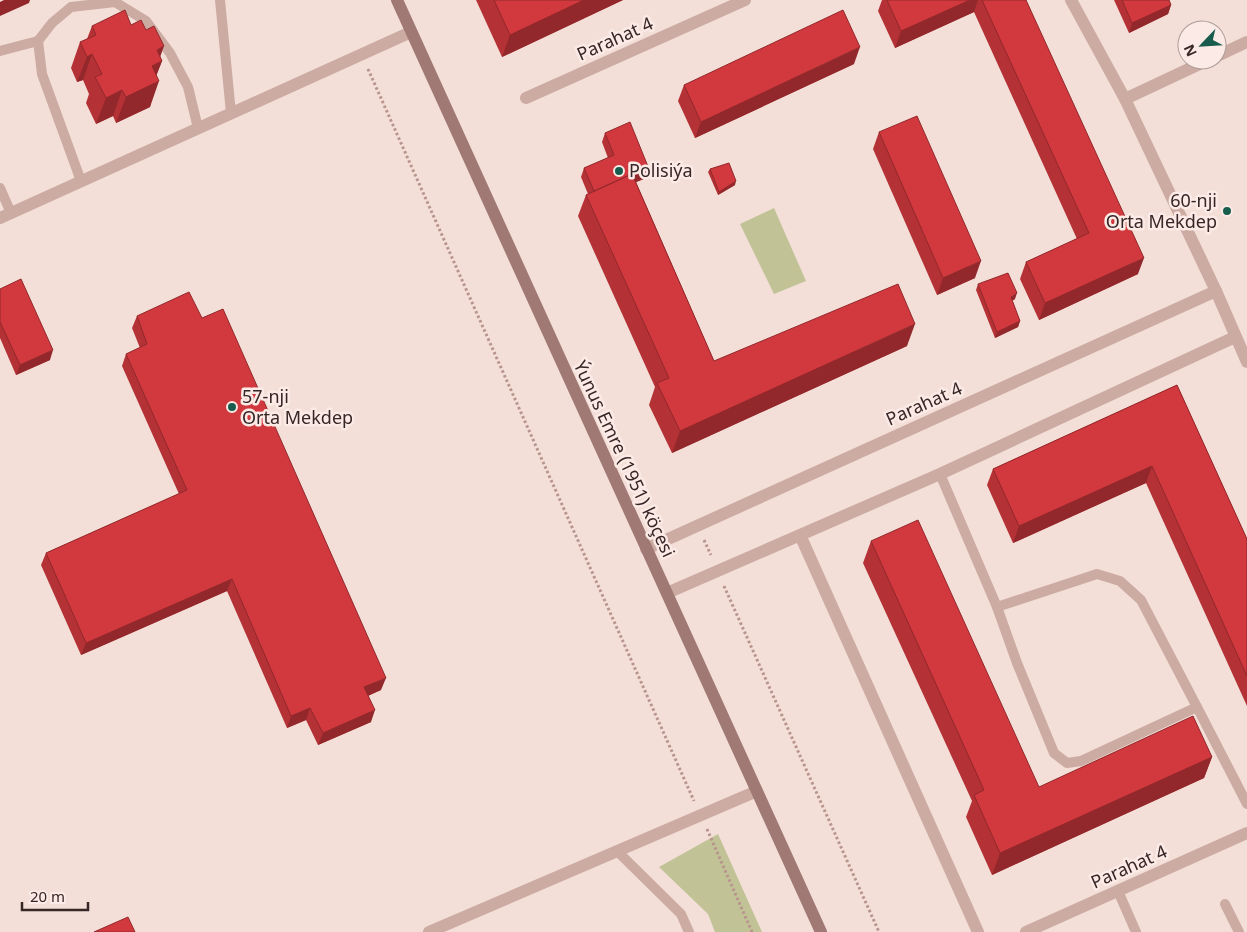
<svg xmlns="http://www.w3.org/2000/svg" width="1247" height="932" font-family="'Noto Sans',sans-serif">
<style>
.green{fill:#c1c397}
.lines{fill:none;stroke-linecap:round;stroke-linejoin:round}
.path{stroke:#b8948d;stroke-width:3;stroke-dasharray:2.5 2.5;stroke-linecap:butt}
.lane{stroke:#ccaba3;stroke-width:10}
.street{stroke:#ccaba3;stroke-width:12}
.secondary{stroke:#a07874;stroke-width:12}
.wall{fill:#b43135}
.shaded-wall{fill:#92282b}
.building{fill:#d1393e;stroke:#92282b}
.poi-dot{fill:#185c4d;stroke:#fbeae5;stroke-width:2}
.labels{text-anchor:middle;stroke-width:5;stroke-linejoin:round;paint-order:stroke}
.street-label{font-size:18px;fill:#372626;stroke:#fbeae5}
.poi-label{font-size:18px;fill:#372626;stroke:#fbeae5;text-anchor:start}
</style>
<rect width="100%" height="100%" fill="#f3dfd8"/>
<g class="green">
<polygon points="774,208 806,281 774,294 740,224"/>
<polygon points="718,834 762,932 715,932 708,914 659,867"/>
</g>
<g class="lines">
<g class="path">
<polyline points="368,69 694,801"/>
<polyline points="704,540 711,555"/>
<polyline points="724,586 879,932"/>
<polyline points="707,829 752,932"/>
</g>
<g class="lane">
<polyline points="220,0 231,113"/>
<polyline points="0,51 38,41"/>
<polyline points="81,181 42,74 38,41 52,23 71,7 115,2 146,21 170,53 188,87 198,128"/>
<polyline points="0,188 11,213"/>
<polyline points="940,474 997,607 1017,663 1054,753 1067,763 1081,761 1197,707 1247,804"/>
<polyline points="997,607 1097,574 1120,581 1141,600 1197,707"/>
<polyline points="617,851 681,914 689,932"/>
<polyline points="1118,891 1136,932"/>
<polyline points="1225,904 1239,932"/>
</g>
<g class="street">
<polyline points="1071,0 1125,99 1216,291 1247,362"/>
<polyline points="1217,56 1247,42"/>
<polyline points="526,98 745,0"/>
<polyline points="1125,99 1208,60"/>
<polyline points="0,218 411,32"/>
<polyline points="800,535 978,932"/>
<polyline points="646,549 1216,291"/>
<polyline points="667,593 940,474 1235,337"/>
<polyline points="429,932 757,791"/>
<polyline points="1026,932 1247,833"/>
</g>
<polyline class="secondary" points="397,0 821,932"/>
</g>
<g class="wall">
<polygon points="476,0 623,0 502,57"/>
<polygon points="882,0 1026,0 1138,274 1039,320 1020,279 1026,262 1077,239 974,12 895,48 878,11"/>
<polygon points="1114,0 1169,0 1171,5 1168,14 1129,33"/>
<polygon points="131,25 160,57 162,61 156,76 150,107 116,123 113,116 96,124 86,103 89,94 83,80 77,82 71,68 80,42 87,39 92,26"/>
<polygon points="854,64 695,138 678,101 684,85"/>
<polygon points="879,132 975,278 937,295 873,149"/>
<polygon points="605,133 649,169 646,178 636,182 714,361 907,346 672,453 649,405 655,387 578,216 586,195 588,194 581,177 584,168 608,158 602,142"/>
<polygon points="710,169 735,185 718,195 708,172"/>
<polygon points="978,284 1015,299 1012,301 1020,321 1018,327 995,338 976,290"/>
<polygon points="0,289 50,360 16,375 0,338"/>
<polygon points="137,316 381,690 368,696 371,722 318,745 306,720 287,728 227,591 81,655 41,565 46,553 179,494 122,366 126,354 140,348 132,328"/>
<polygon points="1177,385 1247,539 1247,706 1146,483 1013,543 987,485 993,469"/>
<polygon points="871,541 1039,787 1212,757 1204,778 992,875 966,817 972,801 863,563"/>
</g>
<g class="shaded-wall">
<polygon points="4,0 30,0 29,3 0,16 0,2"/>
<polygon points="584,0 623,0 502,57 510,35"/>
<polygon points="970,0 978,0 974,12 895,48 901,31"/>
<polygon points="1171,5 1168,14 1129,33 1132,23"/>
<polygon points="164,46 158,63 162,61 153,84 159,81 150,107 116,123 126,97 157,50"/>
<polygon points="860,47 854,64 695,138 701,122"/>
<polygon points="92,54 83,80 77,82 87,57"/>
<polygon points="122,90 113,116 96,124 106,98"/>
<polygon points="649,169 646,178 591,201 594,192"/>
<polygon points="736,181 735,185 718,195 719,192"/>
<polygon points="1144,258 1138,274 1039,320 1045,303"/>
<polygon points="981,261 975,278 937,295 943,278"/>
<polygon points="1017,293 1015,299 1008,303 1011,297"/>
<polygon points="1020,321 1018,327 995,338 997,332"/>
<polygon points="915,324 907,346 672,453 680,431"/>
<polygon points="53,350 50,360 16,375 20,365"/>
<polygon points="1152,466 1146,483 1013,543 1019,526"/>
<polygon points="232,579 227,591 81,655 86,643"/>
<polygon points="386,678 381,690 360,699 364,687"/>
<polygon points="310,708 306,720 287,728 291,716"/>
<polygon points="375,710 371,722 318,745 323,733"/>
<polygon points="1212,757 1204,778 992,875 1000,853"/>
</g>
<g class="building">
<polygon points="494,0 584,0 510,35"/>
<polygon points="887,0 970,0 901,31"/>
<polygon points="982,0 1026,0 1144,258 1045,303 1026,262 1089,233"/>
<polygon points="1122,0 1169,0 1171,5 1132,23"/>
<polygon points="125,10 131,25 141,20 146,30 154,26 164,46 157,50 162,61 152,66 159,81 126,97 122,90 106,98 95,77 102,74 92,54 87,57 80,42 96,35 92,26"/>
<polygon points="843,10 860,47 701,122 684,85"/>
<polygon points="917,116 981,261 943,278 879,132"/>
<polygon points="630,122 649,169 633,176 632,174 594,191 584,168 614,155 605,133"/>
<polygon points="729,163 736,181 719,192 710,169"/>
<polygon points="632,174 714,361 898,284 915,324 680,431 657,383 669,378 586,195"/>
<polygon points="1008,273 1017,293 1011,297 1020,321 997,332 978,284"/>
<polygon points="21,279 53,350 20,365 0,322 0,289"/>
<polygon points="189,292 202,318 223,309 386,678 364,687 375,710 323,733 310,708 291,716 232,579 86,643 46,553 187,490 126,354 147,344 137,316"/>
<polygon points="1177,385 1247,539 1247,676 1152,466 1019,526 993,469"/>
<polygon points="918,520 1039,787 1193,716 1212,757 1000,853 974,795 984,790 871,541"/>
<polygon points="128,917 135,932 94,932"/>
</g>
<g class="poi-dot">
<circle cx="619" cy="171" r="5"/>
<circle cx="1227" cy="211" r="5"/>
<circle cx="232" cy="407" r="5"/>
</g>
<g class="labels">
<g class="street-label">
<text transform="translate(615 39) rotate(-24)" y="6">Parahat 4</text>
<text transform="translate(924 404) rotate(-24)" y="6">Parahat 4</text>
<text transform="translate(624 459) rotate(65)" y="6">Ýunus Emre (1951) köçesi</text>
<text transform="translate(1129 867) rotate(-24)" y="6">Parahat 4</text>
</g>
<g class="poi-label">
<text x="629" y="177">Polisiýa</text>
<text x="1217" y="207" text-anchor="end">60-nji<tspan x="1217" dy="21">Orta Mekdep</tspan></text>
<text x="242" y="403">57-nji<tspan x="242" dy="21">Orta Mekdep</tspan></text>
</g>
</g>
<g transform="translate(1202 45) rotate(245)"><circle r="24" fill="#fbeae5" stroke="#ad9c99"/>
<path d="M0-4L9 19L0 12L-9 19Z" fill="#185c4d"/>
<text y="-8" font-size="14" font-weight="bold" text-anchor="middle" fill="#372626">N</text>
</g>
<path d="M22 902v8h66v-8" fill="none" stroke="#372626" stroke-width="2.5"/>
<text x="30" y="902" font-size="15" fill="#372626" stroke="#fbeae5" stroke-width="4" paint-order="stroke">20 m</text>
</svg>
